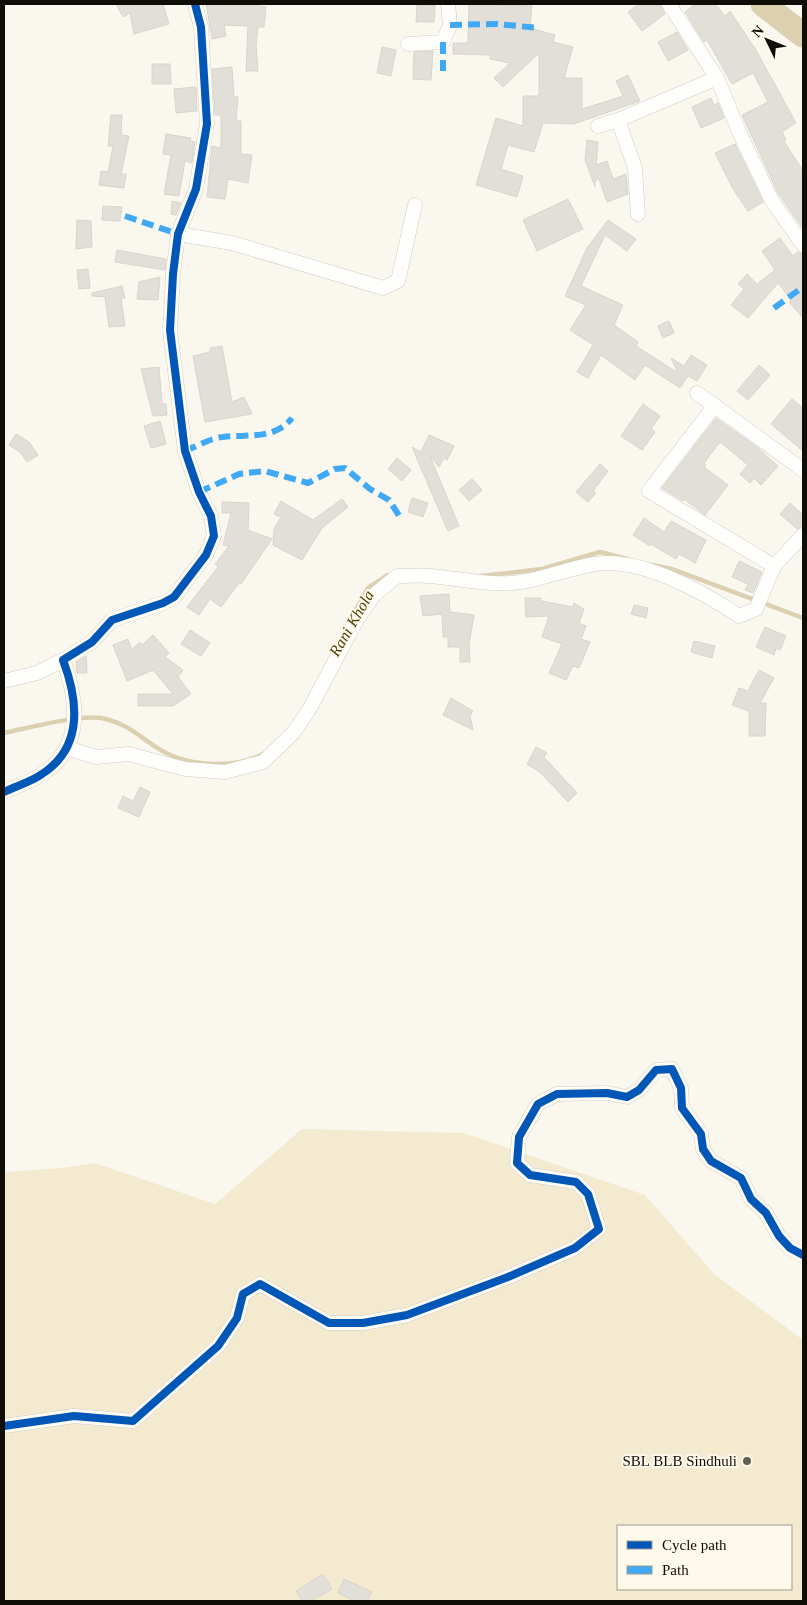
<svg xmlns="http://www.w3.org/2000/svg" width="807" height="1605" font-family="'Times New Roman',serif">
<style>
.green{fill:#f4eacf;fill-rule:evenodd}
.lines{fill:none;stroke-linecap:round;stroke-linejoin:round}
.stream{stroke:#dcd0b0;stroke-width:4.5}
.river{stroke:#dcd0b0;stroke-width:25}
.building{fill:#e2dfd8;stroke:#d8d5ce}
.minor-casing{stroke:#d0cdc5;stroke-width:15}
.minor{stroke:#fefefc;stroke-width:14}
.quiet{stroke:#3fa9f5;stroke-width:6;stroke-dasharray:12 6;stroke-linecap:butt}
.cycleway-casing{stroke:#fef9ea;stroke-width:11}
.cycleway{stroke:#0057b8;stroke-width:8}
.poi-dot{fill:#615f58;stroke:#fef9ea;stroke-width:2}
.labels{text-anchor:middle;stroke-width:4;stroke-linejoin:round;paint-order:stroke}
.poi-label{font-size:15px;fill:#0f0d07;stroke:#fef9ea;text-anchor:end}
.water-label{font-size:16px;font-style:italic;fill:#4e3e08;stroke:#fef9ea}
</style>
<rect width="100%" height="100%" fill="#faf7ee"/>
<path class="green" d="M302,1129L464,1133L645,1195L714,1274L803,1340V1601H4V1172L63,1168L95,1163L215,1204ZM618,1526H791V1589H618Z"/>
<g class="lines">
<g class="stream">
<polyline points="652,565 672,569 803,618"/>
<polyline points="481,576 542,569 600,552 627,559"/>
<polyline points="353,615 368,588 388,575"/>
<path d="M4,733C29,728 82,713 106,719C127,724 139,736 156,747C183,766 233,770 263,754"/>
</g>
<polyline class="river" points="763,4 803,35"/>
</g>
<g class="building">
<polygon points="116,4 163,4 169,24 134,34 130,13 123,17"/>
<polygon points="206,4 259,4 259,6 266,7 264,27 258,27 256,45 258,71 246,71 248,26 224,25 226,36 212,39"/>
<polygon points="469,4 532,6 530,28 555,35 553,42 573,47 564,78 582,78 582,109 623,96 616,81 628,75 640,101 574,124 543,123 534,152 508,145 501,169 523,176 517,197 476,185 496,118 523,126 523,96 539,96 539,53 503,87 494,78 510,63 490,59 490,55 453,54 453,43 468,43"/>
<polygon points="639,4 660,4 665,14 642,31 628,12"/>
<polygon points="695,4 715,4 725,16 730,11 756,50 796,123 782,132 786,140 784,141 803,171 803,229 778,193 742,115 768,102 753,73 732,84 707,40 704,42 685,12"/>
<polygon points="417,5 435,5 434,22 416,22"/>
<polygon points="677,32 688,50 668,61 658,42"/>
<polygon points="382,47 396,50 391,76 377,73"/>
<polygon points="433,51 431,80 413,79 414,52"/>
<polygon points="152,64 170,64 171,84 152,84"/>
<polygon points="232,67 234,97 238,97 236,121 241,121 241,154 252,155 248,183 228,179 225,199 207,197 212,146 221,148 221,115 215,115 212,69"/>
<polygon points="196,87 197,111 176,113 174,89"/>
<polygon points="711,98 714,105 718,103 724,118 701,128 692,107"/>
<polygon points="111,115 122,115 121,135 129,136 121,174 126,174 124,188 99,185 101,171 108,172 113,146 108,146"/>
<polygon points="166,134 191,138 190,141 195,142 192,163 185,161 179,196 164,194 171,155 163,154"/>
<polygon points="587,140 598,142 596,165 607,161 613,179 626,174 628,194 607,202 599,179 595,181 595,187 585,160"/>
<polygon points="735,144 763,202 748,211 733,189 715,153"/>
<polygon points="568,199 583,229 537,251 523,220"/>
<polygon points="172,201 181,203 176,215 171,214"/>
<polygon points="103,206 122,207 120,221 102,220"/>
<polygon points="77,220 91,221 92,247 76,249"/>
<polygon points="608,220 636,239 627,251 605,235 581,286 623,305 614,325 638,342 636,346 678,373 671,358 684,366 691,355 707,365 697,381 688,376 680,388 645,365 635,380 601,355 588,378 577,372 593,345 570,330 586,305 565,296 587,248"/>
<polygon points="780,238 793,256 798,252 803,254 803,318 789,302 792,301 778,283 748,318 731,305 744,289 738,284 747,274 757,284 775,270 762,251"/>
<polygon points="117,250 166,259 165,270 115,262"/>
<polygon points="88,269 90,288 79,289 77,270"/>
<polygon points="160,277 158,300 137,299 139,282"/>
<polygon points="122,286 125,298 121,298 125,326 109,327 105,297 92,296 92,293"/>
<polygon points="669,321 674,333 663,338 658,326"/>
<polygon points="222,346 232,402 244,397 252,414 205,422 193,356 210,352 210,348"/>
<polygon points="759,365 770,375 748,400 737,391"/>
<polygon points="159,367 162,404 166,404 167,415 153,416 141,369"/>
<polygon points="792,399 803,408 803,451 771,424"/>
<polygon points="643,404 660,416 651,429 655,432 642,450 621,436"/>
<polygon points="716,418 758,448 778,466 761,485 754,478 750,483 740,474 748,465 720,442 704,463 706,465 704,467 728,485 705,515 684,499 683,501 662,488"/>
<polygon points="160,421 166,444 151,448 144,426"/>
<polygon points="16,434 29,442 38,455 27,462 20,452 9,445"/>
<polygon points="429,435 454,446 447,460 444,458 439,467 430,456 459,526 448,531 412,447 421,452"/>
<polygon points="397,458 411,470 402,481 388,469"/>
<polygon points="600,464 608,471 593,491 596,493 588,502 576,492"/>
<polygon points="472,479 482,490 469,501 459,490"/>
<polygon points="412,498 428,503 423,517 408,512"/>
<polygon points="342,499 348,507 322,528 302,560 273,545 274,529 281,517 274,514 281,501 313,520"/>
<polygon points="222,502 249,503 248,530 272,539 241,584 240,582 221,607 210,599 199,615 187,607 218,567 215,564 229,546 223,545 231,513 222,513"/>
<polygon points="790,503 803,515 803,526 797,529 780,514"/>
<polygon points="644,518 664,532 671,521 706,540 695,563 679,554 676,559 651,544 650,546 633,535"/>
<polygon points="739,561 762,572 753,593 745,590 748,584 732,577"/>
<polygon points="449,594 450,612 474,615 469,645 470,662 460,662 460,647 448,647 448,637 443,637 442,614 423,616 420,596"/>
<polygon points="525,598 541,598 541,601 573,607 574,603 584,609 579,623 586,626 581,639 590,642 579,668 573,666 566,680 549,673 562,644 542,637 549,616 526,617"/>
<polygon points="634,605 648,608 646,618 631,614"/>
<polygon points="765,627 786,636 780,650 776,648 774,655 756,647"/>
<polygon points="190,630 210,643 201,656 181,644"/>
<polygon points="153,635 169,653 165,657 183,670 178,677 191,694 173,706 138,706 138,694 173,694 153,670 127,681 113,645 128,639 132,649 140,642 142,645"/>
<polygon points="694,641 715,646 712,658 691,652"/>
<polygon points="86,656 87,673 77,673 76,662"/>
<polygon points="759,670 774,678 760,703 766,703 765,736 749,736 749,711 732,705 739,688 748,691"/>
<polygon points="451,698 473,711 470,716 473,730 443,715"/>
<polygon points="536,747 547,753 544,757 577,793 568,802 541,773 527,764"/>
<polygon points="140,787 150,792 139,817 118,808 123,796 133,801"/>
<polygon points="323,1574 332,1589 311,1601 302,1601 296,1591"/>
<polygon points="344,1579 372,1592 367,1601 355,1601 338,1593"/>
</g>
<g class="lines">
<defs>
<g id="minor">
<polyline points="669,4 717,78 740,134 772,201 803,245"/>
<polyline points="408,44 443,42 450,25 448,4"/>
<polyline points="618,120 635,168 638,214"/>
<polyline points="598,126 618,120 717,78"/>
<polyline points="178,234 232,243 383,288 398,281 415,205"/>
<polyline points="697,393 803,470"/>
<polyline points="715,405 649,491 774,566"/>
<polyline points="4,681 37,673 63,660"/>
<path d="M67,748L96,757L129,754L185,769L225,772L263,762L293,733L309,710L355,623L373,596L397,576C408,576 419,575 431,576C460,579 492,586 521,582C546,578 570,568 595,564C640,557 702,591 739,616L756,609L774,566L803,535"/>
<path d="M4,792C16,786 31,782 42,774C84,747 78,700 63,660L92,642L112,620L163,603L174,597L206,555L214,536L211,516L199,492L185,451L170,330L173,274L178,234L196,189L207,124L201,27L195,4"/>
<polyline points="4,1426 74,1416 133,1421 218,1346 237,1318 243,1294 260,1284 329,1323 363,1323 407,1315 508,1277 575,1248 599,1229 588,1194 576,1182 530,1175 517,1163 519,1137 538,1104 557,1094 607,1093 627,1097 639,1090 656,1070 672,1069 681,1088 682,1108 701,1134 703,1149 711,1161 741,1178 751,1199 766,1213 779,1236 790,1248 803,1255"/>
</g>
</defs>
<use href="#minor" class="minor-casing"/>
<use href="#minor" class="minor"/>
<g class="quiet">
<polyline points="450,25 497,24 539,28"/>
<polyline points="443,42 443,71"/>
<polyline points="125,216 178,234"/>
<polyline points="774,308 803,287"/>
<path d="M185,451C197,446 211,438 223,437C248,434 275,440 292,418"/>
<polyline points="199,492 239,474 265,471 308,483 335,469 345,468 370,489 389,500 400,517"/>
</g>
<defs>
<g id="cycleway">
<path d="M4,792C16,786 31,782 42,774C84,747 78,700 63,660L92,642L112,620L163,603L174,597L206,555L214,536L211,516L199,492L185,451L170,330L173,274L178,234L196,189L207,124L201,27L195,4"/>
<polyline points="4,1426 74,1416 133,1421 218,1346 237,1318 243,1294 260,1284 329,1323 363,1323 407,1315 508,1277 575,1248 599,1229 588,1194 576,1182 530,1175 517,1163 519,1137 538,1104 557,1094 607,1093 627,1097 639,1090 656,1070 672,1069 681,1088 682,1108 701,1134 703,1149 711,1161 741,1178 751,1199 766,1213 779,1236 790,1248 803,1255"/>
</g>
</defs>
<use href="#cycleway" class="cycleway-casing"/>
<use href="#cycleway" class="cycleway"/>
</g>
<circle class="poi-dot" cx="747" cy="1461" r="5"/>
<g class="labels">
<g class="poi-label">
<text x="737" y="1466">SBL BLB Sindhuli</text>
</g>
<g class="water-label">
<text transform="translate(351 623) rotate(-60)" y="6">Rani Khola</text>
</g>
</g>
<rect width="807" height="1605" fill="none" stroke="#0f0d07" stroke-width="10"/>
<rect x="617" y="1525" width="175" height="65" fill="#fef9ea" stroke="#9e9b8f"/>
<rect x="627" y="1541" width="25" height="8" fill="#0057b8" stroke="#9e9b8f"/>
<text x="662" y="1550" font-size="15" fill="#0f0d07">Cycle path</text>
<rect x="627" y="1566" width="25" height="8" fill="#3fa9f5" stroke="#9e9b8f"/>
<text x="662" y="1575" font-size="15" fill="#0f0d07">Path</text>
<g transform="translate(767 40) rotate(313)" stroke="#fef9ea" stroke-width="4" paint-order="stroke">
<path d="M0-4L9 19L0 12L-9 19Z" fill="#0f0d07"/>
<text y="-8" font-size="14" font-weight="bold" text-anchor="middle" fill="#0f0d07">N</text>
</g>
</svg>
